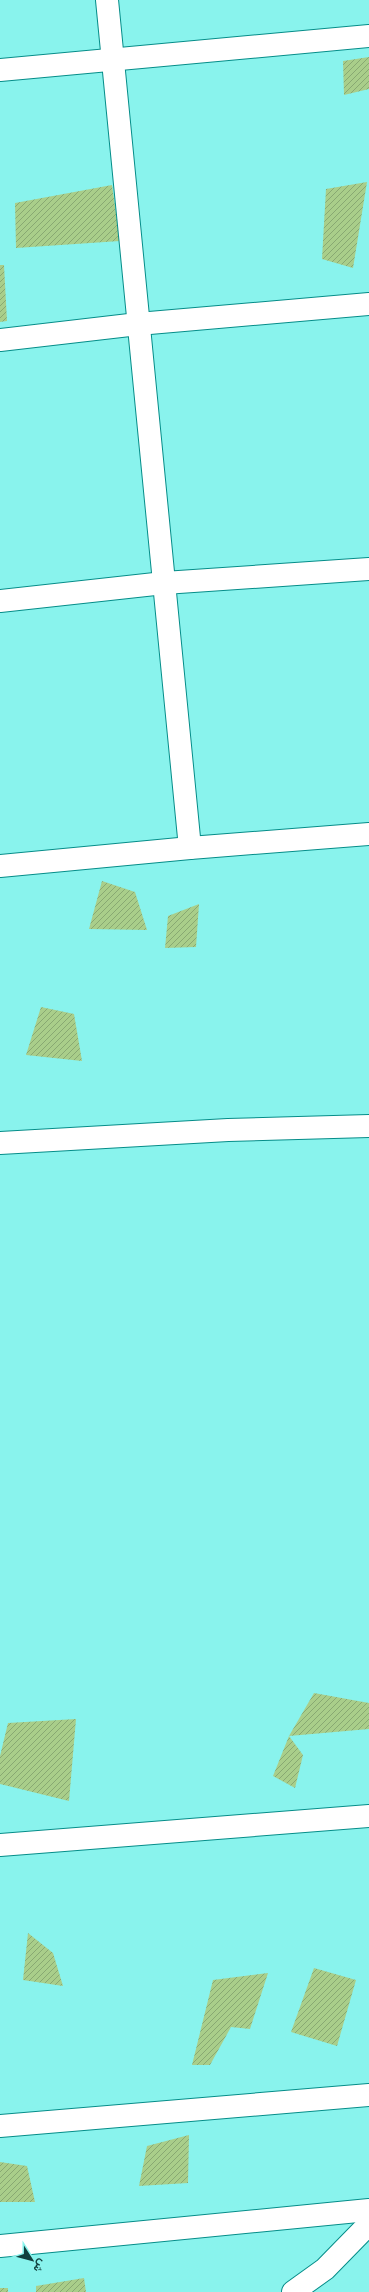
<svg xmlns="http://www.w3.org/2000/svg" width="369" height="2292" font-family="Bitter,Vazirmatn,serif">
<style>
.building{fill:url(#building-hatch)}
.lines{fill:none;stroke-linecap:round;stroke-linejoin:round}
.minor-casing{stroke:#058d89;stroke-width:24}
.minor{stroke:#fff;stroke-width:22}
</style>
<defs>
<pattern id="building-hatch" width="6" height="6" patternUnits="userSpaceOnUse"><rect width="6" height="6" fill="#a9ce8a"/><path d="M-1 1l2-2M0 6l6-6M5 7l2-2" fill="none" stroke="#88a972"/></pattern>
</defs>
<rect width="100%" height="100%" fill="#89f3ed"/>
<g class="building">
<polygon points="369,57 369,89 344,95 343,61"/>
<polygon points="367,182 353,268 322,259 326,189"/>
<polygon points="112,185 120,241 16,248 15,203"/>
<polygon points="0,265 4,265 7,321 0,322"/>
<polygon points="102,881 135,892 147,930 89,929"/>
<polygon points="199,904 196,947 165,948 168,916"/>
<polygon points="41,1007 74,1014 82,1061 26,1055"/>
<polygon points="314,1693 369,1703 369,1729 289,1736"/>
<polygon points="76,1719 69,1801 0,1784 0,1756 8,1723"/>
<polygon points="289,1736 303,1755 295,1788 273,1776"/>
<polygon points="28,1933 53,1953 63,1986 23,1980"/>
<polygon points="314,1968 356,1980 337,2046 291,2032"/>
<polygon points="268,1973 250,2029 231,2027 210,2065 192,2065 213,1980"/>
<polygon points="189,2135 188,2183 139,2186 147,2146"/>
<polygon points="0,2162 27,2166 35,2202 0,2202"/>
<polygon points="84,2278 86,2292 36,2292 36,2286"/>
<rect x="0" y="2288" width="8" height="4"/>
</g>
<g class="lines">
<defs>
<g id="minor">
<polyline points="107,0 190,848"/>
<polyline points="0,70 369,36"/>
<polyline points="0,340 138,324 369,304"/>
<polyline points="0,601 164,583 369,569"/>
<polyline points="0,866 190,848 369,834"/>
<polyline points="0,1143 228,1130 369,1126"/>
<polyline points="0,1845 369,1816"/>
<polyline points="0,2126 369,2095"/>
<polyline points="0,2246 369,2210"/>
<polyline points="293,2292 325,2269 369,2224"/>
</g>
</defs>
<use href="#minor" class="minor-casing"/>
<use href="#minor" class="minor"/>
</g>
<g transform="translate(32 2260) rotate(126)" stroke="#89f3ed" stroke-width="3" paint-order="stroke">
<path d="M0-3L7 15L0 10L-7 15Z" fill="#11403e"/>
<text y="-6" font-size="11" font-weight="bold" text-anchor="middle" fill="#11403e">ش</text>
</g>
</svg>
